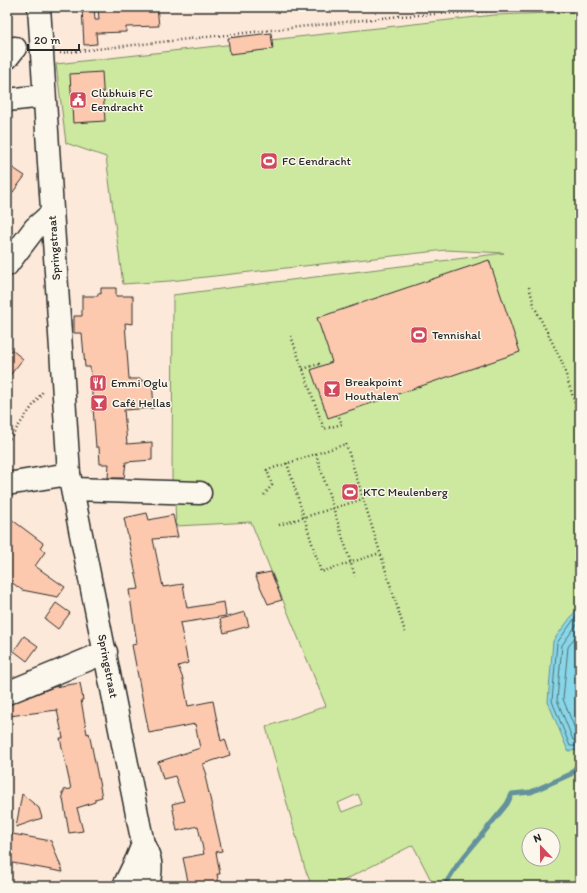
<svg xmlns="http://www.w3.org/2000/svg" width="587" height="893" font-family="Itim,sans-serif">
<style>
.green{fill:#cde89f;stroke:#7c8a65;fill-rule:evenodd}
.water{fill:#88d6e7;stroke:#63929c}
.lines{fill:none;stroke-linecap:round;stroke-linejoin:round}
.shore{stroke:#506f76;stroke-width:1}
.stream{stroke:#63929c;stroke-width:5}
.building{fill:#fdc9ae;stroke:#2b2b2b}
.minor-casing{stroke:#2b2b2b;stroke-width:25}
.path{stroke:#2b2b2b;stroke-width:2.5;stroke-dasharray:1 3;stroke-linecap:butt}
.minor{stroke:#fbf7ec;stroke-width:22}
.labels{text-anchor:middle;stroke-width:3;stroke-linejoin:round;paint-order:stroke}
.poi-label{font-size:12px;fill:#2b2b2b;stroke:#fbf7ec;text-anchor:start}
.street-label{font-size:12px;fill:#2b2b2b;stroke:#fbf7ec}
</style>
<rect width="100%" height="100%" fill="#fce9d9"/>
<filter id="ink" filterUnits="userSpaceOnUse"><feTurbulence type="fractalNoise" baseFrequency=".025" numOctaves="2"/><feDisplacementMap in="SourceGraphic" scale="8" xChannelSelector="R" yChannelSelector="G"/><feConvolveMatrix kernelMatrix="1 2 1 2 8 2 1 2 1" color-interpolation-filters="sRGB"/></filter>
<g filter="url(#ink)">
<path class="green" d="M580,12V886H434L413,845L333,886H312L305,869L266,727L326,706L251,522L176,526L175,502L172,482L173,295L504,253L446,250L170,281L123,284L106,157L66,143L56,64L494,15ZM358,794L362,804L342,812L338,803ZM529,835H553V859H529Z"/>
<polygon class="water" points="580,605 580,750 568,751 548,702 553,641"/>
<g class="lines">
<g class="shore">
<polyline points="580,611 557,643 552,701 570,746 580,746"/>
<polyline points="580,620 562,645 557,700 573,740 580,741"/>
<polyline points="580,630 568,647 563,699 577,734 580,735"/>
</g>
<polyline class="stream" points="444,886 458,864 507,804 512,794 531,792 571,774 580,762"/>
</g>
<g class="building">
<polygon points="82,7 94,7 95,20 99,20 98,7 157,7 159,26 126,27 126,32 96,33 97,44 84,45"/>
<polygon points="271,33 273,49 230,54 228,38"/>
<polygon points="102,72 105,121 73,123 70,74"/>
<polygon points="7,164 25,176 7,200"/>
<polygon points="489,260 520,352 328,418 311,370 332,362 317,318"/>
<polygon points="101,288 116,288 116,296 133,296 133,324 125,323 129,379 141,379 141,381 152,380 154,408 124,410 127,444 152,442 152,460 126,462 124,478 108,478 109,464 100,464 99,447 96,447 90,367 85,367 82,333 74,333 74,316 82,316 82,296 98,296 98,293 101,294"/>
<polygon points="7,346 23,359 7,379"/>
<polygon points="147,513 149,520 173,515 178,537 153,539 163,587 183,584 187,608 224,602 226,616 180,623 188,663 178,666 183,679 188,706 213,701 221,741 225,739 230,755 203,764 207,775 205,776 222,851 216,852 220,874 217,874 219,885 212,886 189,886 183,858 204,854 198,826 177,831 172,804 184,801 175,776 163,779 158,762 200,748 195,724 149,733 132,645 137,644 129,590 139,589 124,518"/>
<polygon points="7,516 43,543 40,548 45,552 35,566 65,587 58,597 22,590 7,579"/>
<polygon points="271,572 282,600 268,604 255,575"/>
<polygon points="56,603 70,613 58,629 45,619"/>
<polygon points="245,612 249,626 224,633 220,619"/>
<polygon points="24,636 38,646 27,661 14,651"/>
<polygon points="80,683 83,700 81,700 87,734 89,733 102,797 95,799 95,802 77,808 83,831 69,833 62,793 64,793 64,790 71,789 60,738 63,738 57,710 9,716 8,705 54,687"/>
<polygon points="22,794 39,808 42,818 16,827"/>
<polygon points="7,833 51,841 63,872 7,862"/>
</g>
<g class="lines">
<defs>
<g id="minor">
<path d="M39,7L69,474L143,844C152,860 152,868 148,886"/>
<polyline points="7,58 15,48"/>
<polyline points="7,100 44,96"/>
<polyline points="7,265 35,228 52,213"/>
<polyline points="7,484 69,474"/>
<polyline points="73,489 200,493"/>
<polyline points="7,693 106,652"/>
<polyline points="124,886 137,859 143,844"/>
</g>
</defs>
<use href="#minor" class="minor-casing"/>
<g class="path">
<polyline points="60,53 400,16 561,7"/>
<polyline points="529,287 535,308 562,362 578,413 580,414"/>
<polyline points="291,336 324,429 342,424 338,414"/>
<polyline points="303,369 319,364 320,366"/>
<polyline points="7,442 44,390"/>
<polyline points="316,454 355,576"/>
<polyline points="287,463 321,572 380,553"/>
<polyline points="264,495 272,485 267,470 346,444 406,635"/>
<polyline points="279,525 363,499"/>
</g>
<use href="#minor" class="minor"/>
</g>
</g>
<defs>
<symbol id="civic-square" viewBox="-11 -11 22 22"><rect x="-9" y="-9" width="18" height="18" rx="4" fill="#d1495b" stroke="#fbf7ec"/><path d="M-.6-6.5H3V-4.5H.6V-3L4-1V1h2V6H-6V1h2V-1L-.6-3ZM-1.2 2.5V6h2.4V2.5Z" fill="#fff"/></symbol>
<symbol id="stadium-square" viewBox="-11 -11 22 22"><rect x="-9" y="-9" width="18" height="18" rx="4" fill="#d1495b" stroke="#fbf7ec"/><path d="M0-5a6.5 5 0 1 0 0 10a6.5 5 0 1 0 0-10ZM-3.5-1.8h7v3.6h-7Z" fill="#fff"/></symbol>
<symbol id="restaurant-square" viewBox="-11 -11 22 22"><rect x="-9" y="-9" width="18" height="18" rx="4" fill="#d1495b" stroke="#fbf7ec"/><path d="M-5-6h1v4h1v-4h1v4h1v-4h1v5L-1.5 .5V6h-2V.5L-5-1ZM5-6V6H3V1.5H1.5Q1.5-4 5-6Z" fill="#fff"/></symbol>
<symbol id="bar-square" viewBox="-11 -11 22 22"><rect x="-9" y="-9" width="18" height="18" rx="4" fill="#d1495b" stroke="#fbf7ec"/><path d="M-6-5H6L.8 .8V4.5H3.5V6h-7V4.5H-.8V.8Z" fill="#fff"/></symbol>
</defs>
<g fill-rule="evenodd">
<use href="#civic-square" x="68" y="90" width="20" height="20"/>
<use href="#stadium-square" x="259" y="151" width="20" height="20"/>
<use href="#stadium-square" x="409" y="325" width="20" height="20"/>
<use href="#restaurant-square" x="88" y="373" width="20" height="20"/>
<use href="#bar-square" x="322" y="379" width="20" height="20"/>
<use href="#bar-square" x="89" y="393" width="20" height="20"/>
<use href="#stadium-square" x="340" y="482" width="20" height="20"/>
</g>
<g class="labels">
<g class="poi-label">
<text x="91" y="97">Clubhuis FC<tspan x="91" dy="14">Eendracht</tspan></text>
<text x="282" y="165">FC Eendracht</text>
<text x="432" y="339">Tennishal</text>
<text x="345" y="386">Breakpoint<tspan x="345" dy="14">Houthalen</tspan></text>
<text x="111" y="387">Emmi Oglu</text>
<text x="112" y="407">Café Hellas</text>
<text x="363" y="496">KTC Meulenberg</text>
</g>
<g class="street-label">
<text transform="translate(54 248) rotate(-94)" y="4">Springstraat</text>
<text transform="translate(108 666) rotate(79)" y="4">Springstraat</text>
</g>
</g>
<rect width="587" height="893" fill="none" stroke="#fbf7ec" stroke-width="24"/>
<rect x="12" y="12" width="563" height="869" fill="none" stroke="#2b2b2b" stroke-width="1.5" filter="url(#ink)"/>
<g transform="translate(541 847) rotate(338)"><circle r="19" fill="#fbf7ec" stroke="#a8a59f"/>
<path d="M0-3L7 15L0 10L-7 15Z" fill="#d1495b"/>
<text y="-6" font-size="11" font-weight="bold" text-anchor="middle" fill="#2b2b2b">N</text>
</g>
<path d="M28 44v6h51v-6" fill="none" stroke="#2b2b2b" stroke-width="2"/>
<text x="34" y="44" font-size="12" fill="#2b2b2b" stroke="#fbf7ec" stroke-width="3" paint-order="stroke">20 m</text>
</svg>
